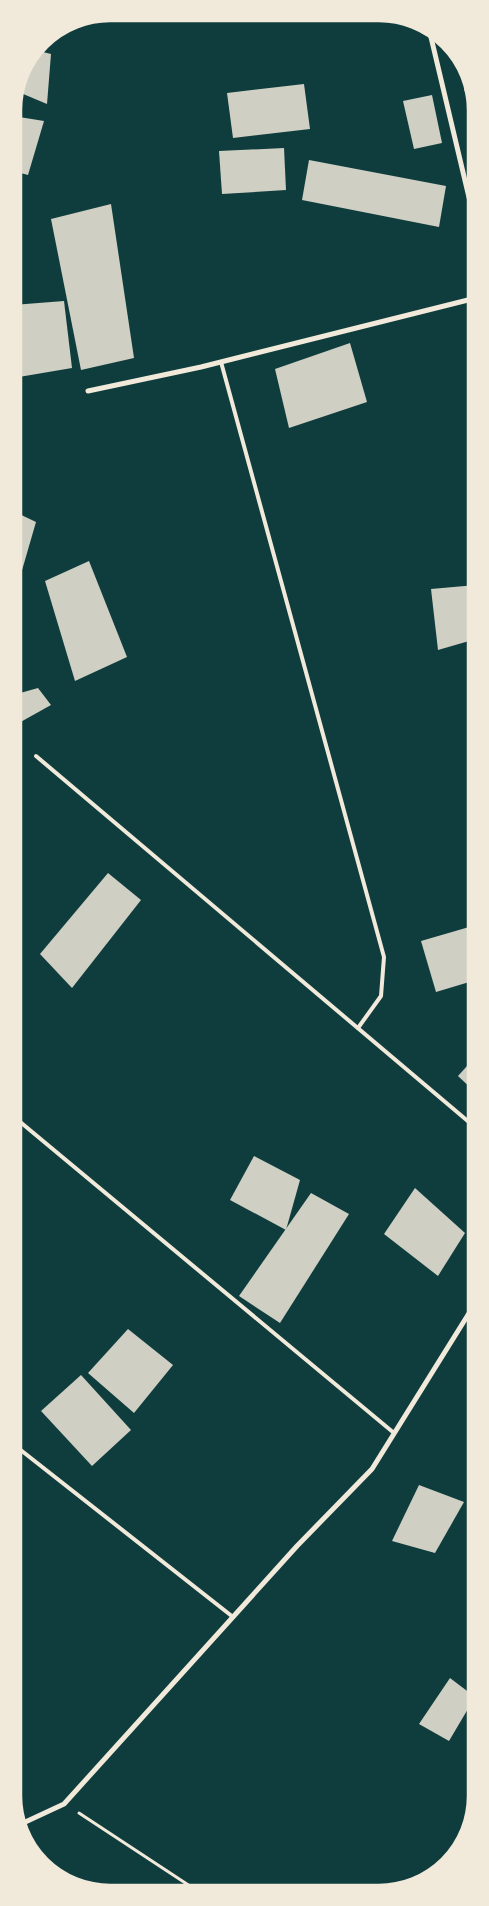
<svg xmlns="http://www.w3.org/2000/svg" width="489" height="1906" font-family="'Roboto Condensed',sans-serif">
<style>
.building{fill:#cfcfc3}
.lines{fill:none;stroke-linecap:round;stroke-linejoin:round}
.path{stroke:#f1e9da;stroke-width:3}
.service{stroke:#f1e9da;stroke-width:4}
.minor{stroke:#f1e9da;stroke-width:5}
.rim{fill:none;stroke:#f1e9da;stroke-width:2.5}
</style>
<rect width="100%" height="100%" fill="#0f3d3e"/>
<g class="building">
<polygon points="35,50 51,54 47,104 16,91 20,73"/>
<polygon points="304,84 310,129 233,138 227,93"/>
<polygon points="471,87 476,97 475,126 464,89"/>
<polygon points="432,95 442,143 414,149 403,101"/>
<polygon points="13,116 44,121 28,175 13,171"/>
<polygon points="284,148 286,190 222,194 219,151"/>
<polygon points="309,160 446,186 439,227 302,200"/>
<polygon points="111,204 134,358 81,370 51,219"/>
<polygon points="64,301 72,368 13,378 13,305"/>
<polygon points="350,343 367,402 289,428 275,369"/>
<polygon points="13,511 36,522 16,591 13,590"/>
<polygon points="89,561 127,657 75,681 45,581"/>
<polygon points="476,585 476,639 438,650 431,589"/>
<polygon points="38,688 51,705 17,724 13,713 13,695"/>
<polygon points="108,873 141,900 72,988 40,954"/>
<polygon points="476,925 476,980 436,992 421,941"/>
<polygon points="476,1056 476,1093 458,1076"/>
<polygon points="254,1156 300,1180 286,1230 230,1200"/>
<polygon points="415,1188 465,1233 438,1276 384,1234"/>
<polygon points="311,1193 349,1214 280,1323 239,1296"/>
<polygon points="128,1329 173,1365 134,1413 88,1373"/>
<polygon points="81,1375 131,1430 92,1466 41,1411"/>
<polygon points="419,1485 464,1502 435,1553 392,1541"/>
<polygon points="450,1678 475,1697 449,1741 419,1724"/>
</g>
<g class="lines">
<polyline class="path" points="79,1813 199,1892"/>
<g class="service">
<polyline points="221,362 384,957 381,996 358,1028"/>
<polyline points="36,756 476,1128"/>
<polyline points="13,1116 394,1433"/>
<polyline points="13,1444 233,1617"/>
</g>
<g class="minor">
<polyline points="430,33 476,227"/>
<polyline points="88,391 201,367 476,298"/>
<polyline points="21,1824 64,1804 297,1546 372,1469 476,1302"/>
</g>
</g>
<path d="M0 0H489V1906H0ZM110 21H379A89 89 0 0 1 468 110V1796A89 89 0 0 1 379 1885H110A89 89 0 0 1 21 1796V110A89 89 0 0 1 110 21Z" fill="#f1e9da" fill-rule="evenodd"/>
<path class="rim" d="M110 21H379A89 89 0 0 1 468 110V1796A89 89 0 0 1 379 1885H110A89 89 0 0 1 21 1796V110A89 89 0 0 1 110 21Z"/>
</svg>
